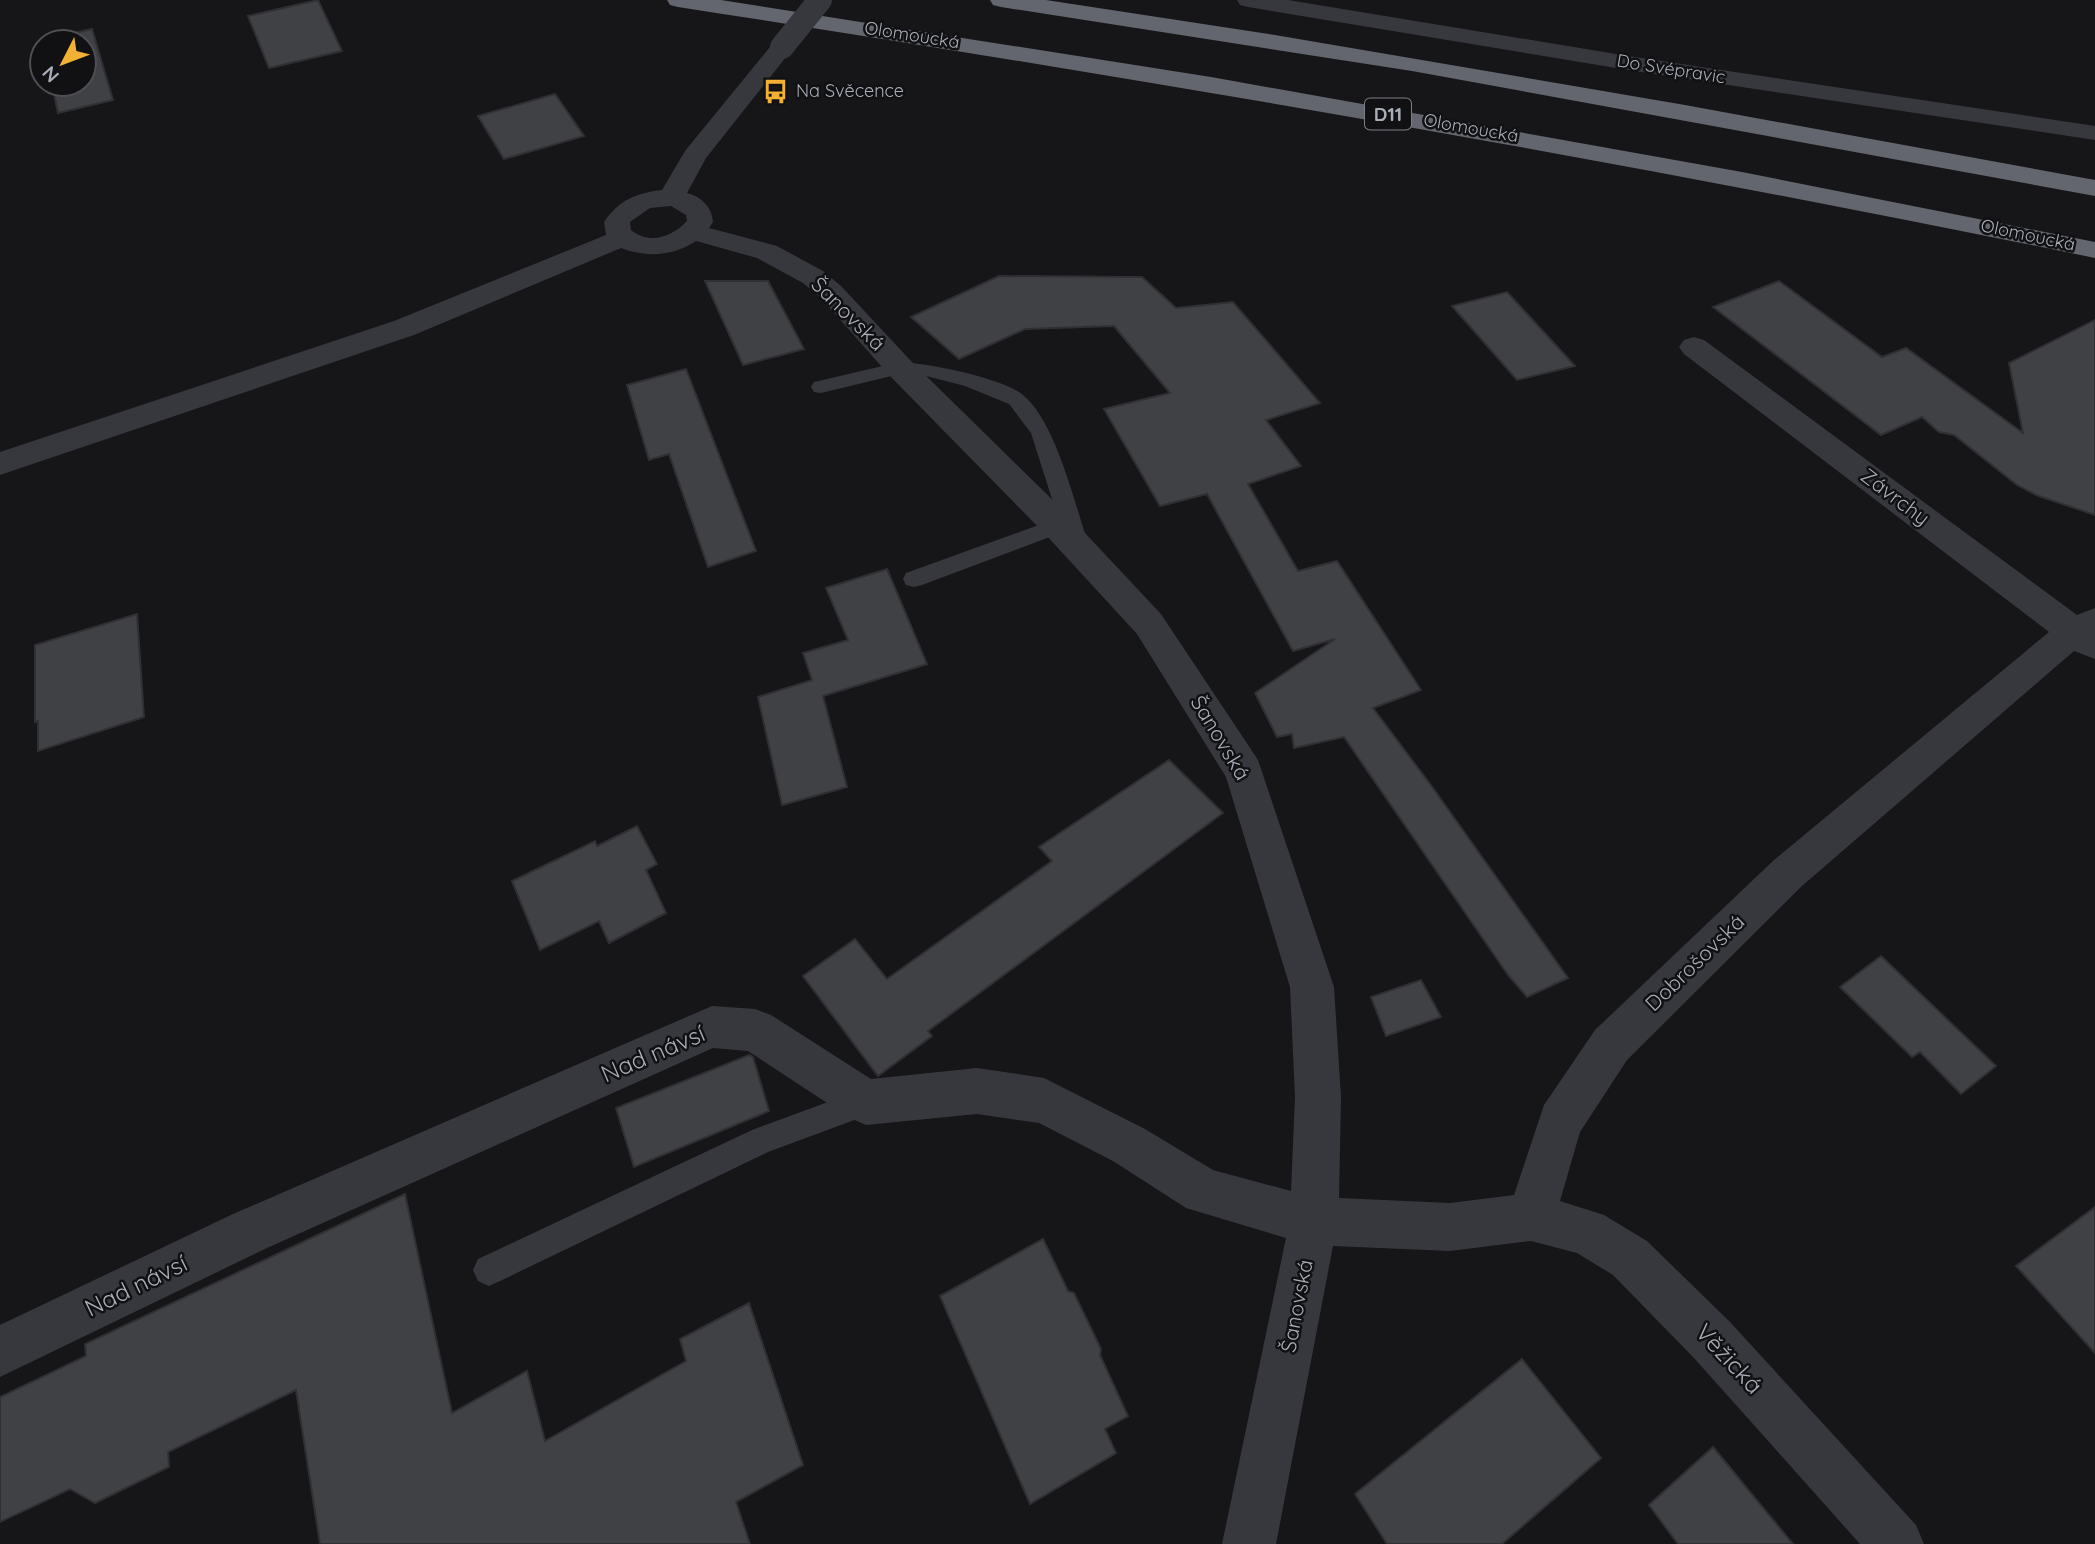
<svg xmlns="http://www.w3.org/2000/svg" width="2095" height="1544" font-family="Quicksand,sans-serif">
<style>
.building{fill:#404145;stroke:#303034;stroke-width:2}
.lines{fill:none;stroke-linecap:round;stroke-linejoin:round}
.lane{fill:#37383d;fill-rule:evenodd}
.street{fill:#37383d;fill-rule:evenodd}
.highway{fill:#63666e;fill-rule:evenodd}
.street-bridge{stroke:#37383d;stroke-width:24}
.labels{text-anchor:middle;stroke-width:5;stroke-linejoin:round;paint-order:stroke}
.far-street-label{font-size:18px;fill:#a8adb8;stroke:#111113}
.far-poi-label{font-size:18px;fill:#a8adb8;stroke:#111113;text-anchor:start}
.shield{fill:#111113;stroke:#7b7e86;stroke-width:2}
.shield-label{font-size:19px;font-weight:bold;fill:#a8adb8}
.street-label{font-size:21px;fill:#a8adb8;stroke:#111113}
.near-street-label{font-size:24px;fill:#a8adb8;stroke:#111113}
</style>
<rect width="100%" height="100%" fill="#161618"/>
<g class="building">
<polygon points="318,0 342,51 269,68 248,16"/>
<polygon points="92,29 113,100 58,113 52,84 84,84 84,42 43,40"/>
<polygon points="555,94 584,136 504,159 478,116"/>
<polygon points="999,276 1142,277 1176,308 1233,302 1320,403 1266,420 1301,466 1248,484 1298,571 1337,561 1421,690 1373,708 1433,788 1568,978 1527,997 1508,975 1344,737 1294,748 1292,734 1277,737 1255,693 1335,639 1293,651 1207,494 1160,506 1104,409 1170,393 1114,326 1025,329 959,359 911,317"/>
<polygon points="705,281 768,281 804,349 743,365"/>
<polygon points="1779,281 1882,357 1906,348 2023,433 2009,363 2095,320 2095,515 2036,495 2017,485 1954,435 1939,432 1922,417 1881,435 1713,307"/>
<polygon points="1507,292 1575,366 1517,380 1452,306"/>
<polygon points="686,369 756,551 708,567 669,454 649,460 627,385"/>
<polygon points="887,569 927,664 823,696 847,787 782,805 758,697 812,680 803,653 848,640 826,588"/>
<polygon points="137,614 144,717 38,751 38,721 35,722 35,645"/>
<polygon points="1169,760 1223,813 928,1031 932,1036 878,1076 803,976 855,939 887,979 1052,861 1039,847"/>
<polygon points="637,826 657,864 646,870 666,913 609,943 599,921 540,950 512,881 595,841 597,846"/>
<polygon points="1881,956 1996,1066 1961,1094 1920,1052 1912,1057 1840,987"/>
<polygon points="1421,980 1441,1017 1386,1036 1371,997"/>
<polygon points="749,1055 753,1057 769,1111 634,1167 616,1108"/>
<polygon points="405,1194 452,1413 527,1371 545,1441 686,1361 680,1339 749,1303 803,1465 736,1502 750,1544 320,1544 296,1390 168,1452 169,1467 95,1503 70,1489 0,1522 0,1397 86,1356 85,1344"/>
<polygon points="2095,1207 2095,1353 2016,1266"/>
<polygon points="1043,1239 1068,1291 1074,1293 1101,1349 1100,1355 1128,1416 1105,1429 1116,1453 1030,1504 940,1296"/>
<polygon points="1522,1359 1601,1458 1502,1544 1387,1544 1355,1494"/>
<polygon points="1713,1447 1793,1544 1678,1544 1649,1505"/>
</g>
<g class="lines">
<g class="lane">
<path d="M900,362C927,363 1003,378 1023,395C1056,422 1075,505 1089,546L1086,552L1078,554L1070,552L1063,532L922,585L914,587L906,585L903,579L906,573L1058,518L1031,433L1009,404L965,386L922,375L900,374L821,393L814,392L811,387L814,382Z"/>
<polygon points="866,1088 876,1092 880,1102 876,1112 768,1152 500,1281 489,1286 478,1281 473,1270 478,1259 752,1130"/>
</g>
<g class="street">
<polygon points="1237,0 1288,0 1628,56 2095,126 2095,140 1628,70 1248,7 1240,5"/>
<path d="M782,40L790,42L794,47L706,158L687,193C702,197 712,207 713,222L709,228L777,246L823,271L841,286L911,361L1070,517L1161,614L1258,760L1334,987L1341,1097L1339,1198L1450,1203L1514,1195L1544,1105L1595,1030L1774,860L2049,632L1684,354L1679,347L1684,340L1694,337L1704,340L2077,615L2095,608V659L2074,651L1802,886L1627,1060L1580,1132L1560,1201L1604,1215L1647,1241L1730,1322L1916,1525L1924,1544H1860L1694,1358L1613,1275L1577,1253L1531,1241L1450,1251L1333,1246L1276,1544H1222L1286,1238L1186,1208L1113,1161L1039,1123L977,1114L866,1125L850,1118L748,1051L713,1048L267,1248L0,1377V1325L233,1214L712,1006L755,1009L771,1015L871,1079L977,1068L1044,1078L1145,1129L1213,1170L1291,1191L1295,1097L1290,987L1226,777L1137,634L1046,535L889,375L821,298L803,283L757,258L696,241C674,256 646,258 621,248L414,335L0,475V452L394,321L606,235L604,222C619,200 636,193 662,190L685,151L774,42ZM671,206L686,215L687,221C672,237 649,245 631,230L630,222L650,208Z"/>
</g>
<g class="highway">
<path d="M667,0H721L1211,77L1742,172L2095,242V258C1625,161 1152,80 678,7L670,5Z"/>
<polygon points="990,0 1046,0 1275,35 1685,105 2095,180 2095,196 1412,71 1001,7 993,5"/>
</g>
<polyline class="street-bridge" points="782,47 820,0"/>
</g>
<defs>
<symbol id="bus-bare" viewBox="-9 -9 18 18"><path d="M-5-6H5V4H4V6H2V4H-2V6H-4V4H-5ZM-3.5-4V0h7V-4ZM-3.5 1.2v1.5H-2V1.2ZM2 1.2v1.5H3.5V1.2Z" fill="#f2b134" stroke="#111113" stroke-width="2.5" paint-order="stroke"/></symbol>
</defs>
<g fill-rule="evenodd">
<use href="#bus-bare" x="758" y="74" width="35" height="35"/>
</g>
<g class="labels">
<g class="far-street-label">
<text transform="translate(912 35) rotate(9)" y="6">Olomoucká</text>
<text transform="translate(1671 69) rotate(9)" y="6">Do Svépravic</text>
<text transform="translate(1471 128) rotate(10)" y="6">Olomoucká</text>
<text transform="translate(2028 235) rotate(12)" y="6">Olomoucká</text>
</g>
<g class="far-poi-label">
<text x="796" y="97">Na Svěcence</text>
</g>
<rect class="shield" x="1365" y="98.5" width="46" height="31" rx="5"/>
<g class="shield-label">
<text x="1388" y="121">D11</text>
</g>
<g class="street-label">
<text transform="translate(848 314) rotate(45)" y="7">Šanovská</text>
<text transform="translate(1895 497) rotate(37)" y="7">Závrchy</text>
<text transform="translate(1220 738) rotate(59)" y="7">Šanovská</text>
<text transform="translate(1695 963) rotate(-44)" y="7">Dobrošovská</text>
<text transform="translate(1297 1306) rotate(-79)" y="7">Šanovská</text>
</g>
<g class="near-street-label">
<text transform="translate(653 1054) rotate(-23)" y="8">Nad návsí</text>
<text transform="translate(136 1286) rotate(-26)" y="8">Nad návsí</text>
<text transform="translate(1729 1359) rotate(47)" y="8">Věžická</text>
</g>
</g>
<g transform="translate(63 63) rotate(228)"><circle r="33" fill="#111113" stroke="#4d4f55" stroke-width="2"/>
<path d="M0-5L12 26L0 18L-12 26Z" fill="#f2b134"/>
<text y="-10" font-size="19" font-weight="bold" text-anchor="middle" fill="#a8adb8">N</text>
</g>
</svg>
